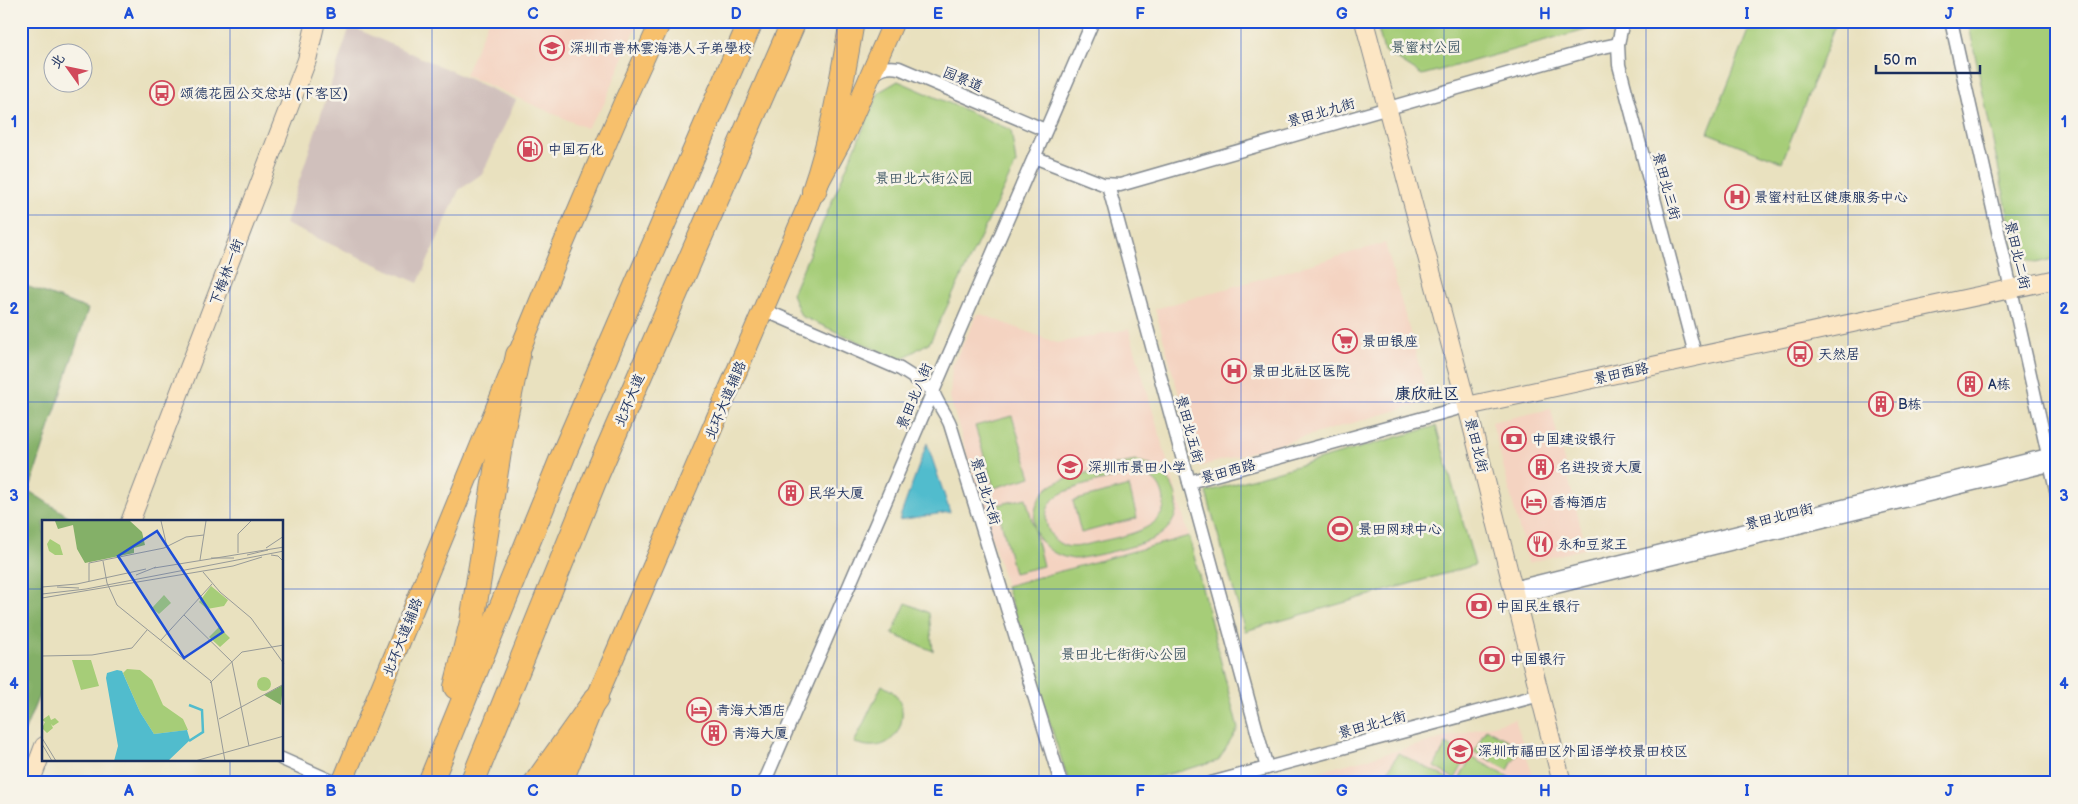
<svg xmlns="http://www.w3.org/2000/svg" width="2078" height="804" font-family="'Balsamiq Sans','LXGW WenKai TC',sans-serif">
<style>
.built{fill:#f4d3c1}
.industrial{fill:#d0c0bc}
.green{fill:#a6cd78;stroke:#607e6b;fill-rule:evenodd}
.forest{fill:#84b068;stroke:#507063}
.water{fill:#51bccd;stroke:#367696}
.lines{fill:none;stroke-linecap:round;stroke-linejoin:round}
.street-casing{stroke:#82888e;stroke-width:15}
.secondary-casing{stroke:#82888e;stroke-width:20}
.primary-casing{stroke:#82888e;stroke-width:22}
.highway-casing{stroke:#82888e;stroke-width:26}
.street{stroke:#fff;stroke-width:12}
.secondary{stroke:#fce6c4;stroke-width:18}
.primary{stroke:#f7c06c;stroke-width:20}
.highway{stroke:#f7c06c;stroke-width:24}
.grid{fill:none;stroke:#1d4ed8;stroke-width:1;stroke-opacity:0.55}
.labels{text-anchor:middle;stroke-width:5;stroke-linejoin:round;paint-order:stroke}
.park-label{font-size:14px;fill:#3e5664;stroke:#f7f3e8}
.poi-label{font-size:14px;fill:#1b2f5e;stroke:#f7f3e8;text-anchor:start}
.street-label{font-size:14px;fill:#1b2f5e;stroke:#f7f3e8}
.quarter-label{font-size:16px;font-weight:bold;fill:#1b2f5e;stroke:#f7f3e8}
.inset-river{fill:none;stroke:#51bccd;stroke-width:2.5}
.inset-road{fill:none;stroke:#979a98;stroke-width:1}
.view{fill:#1d4ed8;fill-opacity:0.15;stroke:#1d4ed8;stroke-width:2.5}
.inset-edge{fill:none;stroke:#1b2f5e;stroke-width:2.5}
.neatline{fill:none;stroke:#1d4ed8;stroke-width:2}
.grid-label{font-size:16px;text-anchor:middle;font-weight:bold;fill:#1d4ed8}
</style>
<rect width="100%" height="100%" fill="#f7f3e8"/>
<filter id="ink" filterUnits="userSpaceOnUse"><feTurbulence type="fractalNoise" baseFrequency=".02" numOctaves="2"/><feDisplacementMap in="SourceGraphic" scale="10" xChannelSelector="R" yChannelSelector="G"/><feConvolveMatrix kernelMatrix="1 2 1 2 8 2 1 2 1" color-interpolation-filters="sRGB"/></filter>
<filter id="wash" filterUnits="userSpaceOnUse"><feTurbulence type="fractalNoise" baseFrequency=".0096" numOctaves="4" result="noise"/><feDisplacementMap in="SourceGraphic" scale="20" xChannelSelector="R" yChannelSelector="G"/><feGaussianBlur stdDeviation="1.12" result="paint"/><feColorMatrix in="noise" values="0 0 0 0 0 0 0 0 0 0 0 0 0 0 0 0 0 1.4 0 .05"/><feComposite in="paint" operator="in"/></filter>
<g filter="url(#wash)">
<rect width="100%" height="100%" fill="#e9e1bf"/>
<g class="built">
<polygon points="488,21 639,21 603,106 586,128 465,75"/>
<polygon points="1385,243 1429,401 1199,467 1155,309"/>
<polygon points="978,313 1057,343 1129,329 1189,536 1006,586 950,398 952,366"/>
<polygon points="1551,409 1586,548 1528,563 1492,422"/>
<polygon points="1515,719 1535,783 1276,783"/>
</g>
<polygon class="industrial" points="350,26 516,100 483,173 459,190 418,283 285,224"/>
<g class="green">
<polygon points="1376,21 1599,21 1597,27 1422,75 1384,51"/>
<polygon points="1753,21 1837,21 1782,162 1708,133"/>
<polygon points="1968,21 2057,21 2057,258 2036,263 2016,253"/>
<polygon points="898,81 1011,130 1016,163 930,342 900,360 801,316 792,294 879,92"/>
<polygon points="1012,416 1031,477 994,488 975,426"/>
<polygon points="1436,426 1475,565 1245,631 1206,492"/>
<path d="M1136,461C1177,467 1194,517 1155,538C1140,546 1092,557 1074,559C1053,556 1043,547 1034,529L1043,566L1014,573L997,505L1026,498L1034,528C1033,486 1055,481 1090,472C1105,468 1121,463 1136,461ZM1136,474C1148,475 1158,480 1162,492C1176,532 1114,537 1089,544C1081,546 1074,548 1066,546C1045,540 1039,511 1056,497C1067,487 1120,476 1136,474Z"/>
<polygon points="1129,486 1137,518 1081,533 1073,501"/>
<polygon points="1189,536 1238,729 1218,761 1134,783 1069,783 1006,586"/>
<polygon points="906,603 929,613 933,651 892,634"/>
<path d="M882,685C886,688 892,690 895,694C911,712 899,746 874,746C867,747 860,744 854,743Z"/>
<polygon points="1486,729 1521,747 1508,770 1474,752"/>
<polygon points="1446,744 1468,755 1455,779 1434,767"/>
<polygon points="1398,753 1451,780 1449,783 1382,782"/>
<polygon points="1471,757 1520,783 1464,783 1459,780"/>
</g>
<polygon class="forest" points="21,284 88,309 29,491 76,521 44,522 44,683 21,740"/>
<polygon class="water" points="927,443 950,512 899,520"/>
</g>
<g filter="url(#ink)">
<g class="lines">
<defs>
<g id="street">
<polyline points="1623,21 1618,44 1619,65 1696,358"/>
<polyline points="1951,21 2057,495"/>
<path d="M871,77C880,68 887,66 899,68L1045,130"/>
<polyline points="1034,157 1103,184 1120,185 1594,49 1618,44"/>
<polyline points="1108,185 1267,768"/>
<path d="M764,310L900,369L933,390C934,399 946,414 950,424L1061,783"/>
<polyline points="1189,482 1467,406"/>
<polyline points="1513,588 2048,455"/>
<polyline points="1515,597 2050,465"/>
<polyline points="282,759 336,783"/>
<polyline points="764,783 1093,21"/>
<polyline points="1211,783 1540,695"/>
</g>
<g id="secondary">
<polyline points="1364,21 1467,406 1562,783"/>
<polyline points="1467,406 2057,279"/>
<polyline points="130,522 307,60 316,21"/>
<polyline points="30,783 44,746"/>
</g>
<g id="primary">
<polyline points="342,783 560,252 624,102 661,21"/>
<polyline points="562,783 596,699 814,191 846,132 894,21"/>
</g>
<g id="highway">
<path d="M814,191C833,136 842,79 852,21"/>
<polyline points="456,687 472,622 502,433 518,355"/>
<polyline points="430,783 567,446 751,21"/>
<polyline points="472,783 597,474 794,21"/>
<polyline points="536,783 596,699"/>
</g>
</defs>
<use href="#street" class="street-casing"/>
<use href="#secondary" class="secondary-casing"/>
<use href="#primary" class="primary-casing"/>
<use href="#highway" class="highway-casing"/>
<use href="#street" class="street"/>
<use href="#secondary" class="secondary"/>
<use href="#primary" class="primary"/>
<use href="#highway" class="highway"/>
</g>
</g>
<path class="grid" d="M230,21V522M432,21V783M634,21V783M837,21V783M1039,21V783M1241,21V783M1444,21V783M1646,21V783M1848,21V783M21,215H2057M21,402H2057M21,589H44M282,589H2057M230,760V783"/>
<defs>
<symbol id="school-ring" viewBox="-11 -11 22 22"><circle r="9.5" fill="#f7f3e8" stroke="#d1495b" stroke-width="1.5"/><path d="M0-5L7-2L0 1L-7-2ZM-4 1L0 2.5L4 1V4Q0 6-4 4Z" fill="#d1495b"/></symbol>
<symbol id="bus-ring" viewBox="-11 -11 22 22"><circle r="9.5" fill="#f7f3e8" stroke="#d1495b" stroke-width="1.5"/><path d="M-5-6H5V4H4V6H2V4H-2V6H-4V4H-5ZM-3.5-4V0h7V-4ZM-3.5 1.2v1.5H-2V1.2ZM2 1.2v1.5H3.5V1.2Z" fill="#d1495b"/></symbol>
<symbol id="fuel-ring" viewBox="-11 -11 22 22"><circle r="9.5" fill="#f7f3e8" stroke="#d1495b" stroke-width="1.5"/><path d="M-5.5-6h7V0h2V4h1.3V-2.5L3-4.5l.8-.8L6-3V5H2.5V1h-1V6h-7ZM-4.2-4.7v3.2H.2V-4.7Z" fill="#d1495b"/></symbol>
<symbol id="hospital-ring" viewBox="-11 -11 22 22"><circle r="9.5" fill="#f7f3e8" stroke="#d1495b" stroke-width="1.5"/><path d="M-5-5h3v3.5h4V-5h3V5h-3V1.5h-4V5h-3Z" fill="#d1495b"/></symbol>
<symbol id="supermarket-ring" viewBox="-11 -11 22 22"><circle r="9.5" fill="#f7f3e8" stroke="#d1495b" stroke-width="1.5"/><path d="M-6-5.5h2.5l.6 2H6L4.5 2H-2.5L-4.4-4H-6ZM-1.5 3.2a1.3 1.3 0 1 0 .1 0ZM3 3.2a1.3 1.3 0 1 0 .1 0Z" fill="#d1495b"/></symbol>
<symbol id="building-ring" viewBox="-11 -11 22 22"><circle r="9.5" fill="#f7f3e8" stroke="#d1495b" stroke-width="1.5"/><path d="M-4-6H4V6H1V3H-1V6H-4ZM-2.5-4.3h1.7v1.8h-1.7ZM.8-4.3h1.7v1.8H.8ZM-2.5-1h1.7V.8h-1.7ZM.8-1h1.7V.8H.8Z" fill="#d1495b"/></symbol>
<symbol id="bank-ring" viewBox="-11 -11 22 22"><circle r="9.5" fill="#f7f3e8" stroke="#d1495b" stroke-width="1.5"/><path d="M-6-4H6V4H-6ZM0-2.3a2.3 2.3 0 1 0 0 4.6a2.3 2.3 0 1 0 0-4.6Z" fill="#d1495b"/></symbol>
<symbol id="hotel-ring" viewBox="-11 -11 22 22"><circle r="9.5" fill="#f7f3e8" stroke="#d1495b" stroke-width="1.5"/><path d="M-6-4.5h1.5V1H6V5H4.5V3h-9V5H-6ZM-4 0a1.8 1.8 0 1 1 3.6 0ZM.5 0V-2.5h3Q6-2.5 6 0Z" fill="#d1495b"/></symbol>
<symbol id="stadium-ring" viewBox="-11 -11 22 22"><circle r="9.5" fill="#f7f3e8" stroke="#d1495b" stroke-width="1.5"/><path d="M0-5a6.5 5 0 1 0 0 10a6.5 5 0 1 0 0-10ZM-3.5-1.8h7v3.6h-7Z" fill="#d1495b"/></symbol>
<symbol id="restaurant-ring" viewBox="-11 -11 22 22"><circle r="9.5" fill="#f7f3e8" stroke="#d1495b" stroke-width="1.5"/><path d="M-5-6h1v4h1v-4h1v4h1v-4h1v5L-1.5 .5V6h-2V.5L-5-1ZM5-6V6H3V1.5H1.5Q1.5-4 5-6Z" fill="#d1495b"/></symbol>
</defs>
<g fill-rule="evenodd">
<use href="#school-ring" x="538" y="34" width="28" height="28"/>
<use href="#bus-ring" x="148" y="79" width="28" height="28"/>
<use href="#fuel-ring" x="516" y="135" width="28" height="28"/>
<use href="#hospital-ring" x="1723" y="183" width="28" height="28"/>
<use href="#supermarket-ring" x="1331" y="327" width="28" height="28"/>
<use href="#bus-ring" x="1786" y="340" width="28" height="28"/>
<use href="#hospital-ring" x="1220" y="357" width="28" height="28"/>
<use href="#building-ring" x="1956" y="370" width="28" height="28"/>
<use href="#building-ring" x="1867" y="390" width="28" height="28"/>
<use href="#bank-ring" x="1500" y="425" width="28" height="28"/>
<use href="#school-ring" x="1056" y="453" width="28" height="28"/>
<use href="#building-ring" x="1527" y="453" width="28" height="28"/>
<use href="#building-ring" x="777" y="479" width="28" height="28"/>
<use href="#hotel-ring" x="1520" y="488" width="28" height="28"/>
<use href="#stadium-ring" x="1326" y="515" width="28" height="28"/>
<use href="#restaurant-ring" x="1526" y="530" width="28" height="28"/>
<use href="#bank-ring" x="1465" y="592" width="28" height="28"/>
<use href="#bank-ring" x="1478" y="645" width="28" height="28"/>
<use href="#hotel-ring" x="685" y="696" width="28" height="28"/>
<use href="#building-ring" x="700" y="719" width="28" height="28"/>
<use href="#school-ring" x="1446" y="737" width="28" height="28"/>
</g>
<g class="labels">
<g class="park-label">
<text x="1426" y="52">景蜜村公园</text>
<text x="924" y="183">景田北六街公园</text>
<text x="1124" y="659">景田北七街街心公园</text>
</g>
<g class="poi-label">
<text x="570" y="53">深圳市普林雲海港人子弟學校</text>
<text x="180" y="98">颂德花园公交总站 (下客区)</text>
<text x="548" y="154">中国石化</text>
<text x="1754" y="202">景蜜村社区健康服务中心</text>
<text x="1362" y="346">景田银座</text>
<text x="1818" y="359">天然居</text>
<text x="1252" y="376">景田北社区医院</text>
<text x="1988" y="389">A栋</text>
<text x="1898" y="409">B栋</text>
<text x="1532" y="444">中国建设银行</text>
<text x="1088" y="472">深圳市景田小学</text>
<text x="1558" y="472">名进投资大厦</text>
<text x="808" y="498">民华大厦</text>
<text x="1552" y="507">香梅酒店</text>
<text x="1358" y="534">景田网球中心</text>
<text x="1558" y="549">永和豆浆王</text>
<text x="1496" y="611">中国民生银行</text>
<text x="1510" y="664">中国银行</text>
<text x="716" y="715">青海大酒店</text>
<text x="732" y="738">青海大厦</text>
<text x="1478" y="756">深圳市福田区外国语学校景田校区</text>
</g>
<g class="street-label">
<text transform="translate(963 79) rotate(23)" y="5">园景道</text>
<text transform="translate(1321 112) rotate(-16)" y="5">景田北九街</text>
<text transform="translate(1667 186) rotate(75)" y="5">景田北三街</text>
<text transform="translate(2018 255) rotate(77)" y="5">景田北二街</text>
<text transform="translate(226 272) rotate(-69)" y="5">下梅林一街</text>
<text transform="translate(1621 373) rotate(-12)" y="5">景田西路</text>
<text transform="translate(914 396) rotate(-67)" y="5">景田北八街</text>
<text transform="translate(629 400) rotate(-67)" y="5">北环大道</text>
<text transform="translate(725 400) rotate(-67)" y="5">北环大道辅路</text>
<text transform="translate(1190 429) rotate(75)" y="5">景田北五街</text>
<text transform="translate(1477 445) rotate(76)" y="5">景田北街</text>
<text transform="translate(1228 471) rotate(-15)" y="5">景田西路</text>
<text transform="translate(986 491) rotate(73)" y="5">景田北六街</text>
<text transform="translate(1779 516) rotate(-14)" y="5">景田北四街</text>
<text transform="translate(402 637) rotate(-68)" y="5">北环大道辅路</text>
<text transform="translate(1372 724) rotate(-15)" y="5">景田北七街</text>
</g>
<g class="quarter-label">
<text x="1427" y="399">康欣社区</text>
</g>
</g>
<g transform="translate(42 520)">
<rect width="241" height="241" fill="#e9e1bf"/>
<path d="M8,19L18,25L21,35H13L7,31L5,24ZM169,66L186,80L182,86L165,89L157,82ZM122,75L129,83L117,94L110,88ZM177,107L188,118L178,127L167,117ZM30,140H49L57,166L39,170ZM85,149L98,150L110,160L121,185L141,199L146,210L112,214L98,192L81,153ZM215 164a7 7 0 1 1 14 0a7 7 0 1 1-14 0ZM7,195L9,200L13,198L17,202L11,206L9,204L11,208L5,213L0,208L3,202L0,200Z" fill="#a6cd78"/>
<path d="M13,1H88L100,12L103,25L92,28V33L43,43L35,29L31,5L16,9ZM241,165L239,185L222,175Z" fill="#84b068"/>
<path d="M75,150L80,151L98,192L112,214L145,210L148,220L126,241H72L76,226L64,158L65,153Z" fill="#51bccd"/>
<path class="inset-river" d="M147,185L160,190L161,212L147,221"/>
<path class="inset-road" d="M119,1L125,27M224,28L242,16M196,33V14L209,1M205,35L226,30M229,35L236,36L242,42M169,38H192M158,40L164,1M61,41L65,63L75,85L169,161L183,241M112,48L242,27M161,52L178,72L209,98L242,144M94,55L114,47M47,61V43L122,28L144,17L162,15M0,67L35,64L104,49M15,67L37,68M0,74L44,69L242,31M0,78L191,46L220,37M142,95L190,142L207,226M119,120L170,64M0,136L50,135L90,128L105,110M168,163L200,132L242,125M177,199L242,164M0,218L14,241M0,224L10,241M153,241L242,216"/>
<path class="view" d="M115,11L181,112L142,138L76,36Z"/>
<rect width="241" height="241" class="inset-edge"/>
</g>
<rect width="2078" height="804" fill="none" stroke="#f7f3e8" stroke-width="55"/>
<g transform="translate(68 68) rotate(303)"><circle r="24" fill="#f7f3e8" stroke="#9fa5b1"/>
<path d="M0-4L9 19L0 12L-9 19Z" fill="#d1495b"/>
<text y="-8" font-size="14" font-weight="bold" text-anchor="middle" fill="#1b2f5e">北</text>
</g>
<path d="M1876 65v8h104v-8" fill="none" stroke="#1b2f5e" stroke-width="2.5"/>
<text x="1883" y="65" font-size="15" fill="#1b2f5e" stroke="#f7f3e8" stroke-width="4" paint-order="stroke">50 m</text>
<rect x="28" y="28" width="2022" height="748" class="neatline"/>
<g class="grid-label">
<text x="129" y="19">A</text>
<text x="331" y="19">B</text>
<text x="533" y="19">C</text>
<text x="736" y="19">D</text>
<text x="938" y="19">E</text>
<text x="1140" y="19">F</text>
<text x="1342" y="19">G</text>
<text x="1545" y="19">H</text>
<text x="1747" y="19">I</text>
<text x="1949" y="19">J</text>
<text x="14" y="127">1</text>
<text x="2064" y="127">1</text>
<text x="14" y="314">2</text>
<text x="2064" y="314">2</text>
<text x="14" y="501">3</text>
<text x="2064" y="501">3</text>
<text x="14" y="689">4</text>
<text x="2064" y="689">4</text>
<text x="129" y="796">A</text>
<text x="331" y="796">B</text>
<text x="533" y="796">C</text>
<text x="736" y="796">D</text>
<text x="938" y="796">E</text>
<text x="1140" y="796">F</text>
<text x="1342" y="796">G</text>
<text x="1545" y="796">H</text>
<text x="1747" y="796">I</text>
<text x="1949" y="796">J</text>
</g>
</svg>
